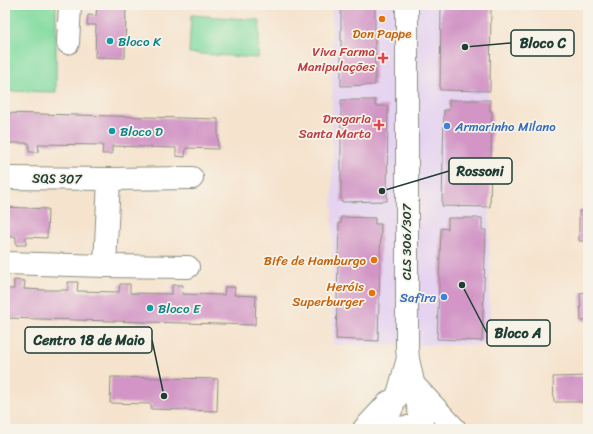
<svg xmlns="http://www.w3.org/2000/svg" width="593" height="434" font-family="Sriracha,sans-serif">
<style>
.built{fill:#e5d3f1}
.green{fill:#84dca1;stroke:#528c6a}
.building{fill:#d295c6}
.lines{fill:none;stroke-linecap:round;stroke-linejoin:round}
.minor-casing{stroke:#8a9080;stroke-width:24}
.minor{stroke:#fff;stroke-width:22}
.food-dot{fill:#e8710a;stroke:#f7f3e8;stroke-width:1.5}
.culture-dot{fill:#0f9aa8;stroke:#f7f3e8;stroke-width:1.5}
.health-dot{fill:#e0444e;stroke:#f7f3e8;stroke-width:1.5}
.shop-dot{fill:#3f7fe0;stroke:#f7f3e8;stroke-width:1.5}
.labels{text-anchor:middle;stroke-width:3.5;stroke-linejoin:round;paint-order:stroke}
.food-label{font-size:13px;fill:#c56008;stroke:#f7f3e8;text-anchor:end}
.culture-label{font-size:13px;fill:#0d838f;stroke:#f7f3e8;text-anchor:start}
.health-label{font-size:13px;fill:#be3a42;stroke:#f7f3e8;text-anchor:end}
.shop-label{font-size:13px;fill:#366cbe;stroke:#f7f3e8;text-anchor:start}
.street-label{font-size:13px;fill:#1f3d34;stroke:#f7f3e8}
.leader{fill:none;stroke:#1f3d34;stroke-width:1.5}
.callout-dot{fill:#1f3d34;stroke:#f7f3e8;stroke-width:1.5}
.callout{fill:#f7f3e8;stroke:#1f3d34;stroke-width:1.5}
.callout-label{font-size:14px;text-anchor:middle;font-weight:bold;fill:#1f3d34}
</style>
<rect width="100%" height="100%" fill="#f7f3e8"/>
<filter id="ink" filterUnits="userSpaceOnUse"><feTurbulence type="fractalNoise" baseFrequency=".025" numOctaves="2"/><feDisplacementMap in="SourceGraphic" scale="8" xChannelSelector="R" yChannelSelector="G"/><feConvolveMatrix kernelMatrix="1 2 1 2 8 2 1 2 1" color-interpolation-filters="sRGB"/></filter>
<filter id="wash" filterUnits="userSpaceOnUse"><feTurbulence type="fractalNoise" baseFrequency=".012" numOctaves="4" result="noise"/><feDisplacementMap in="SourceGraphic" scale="16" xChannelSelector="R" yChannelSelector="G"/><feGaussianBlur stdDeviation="0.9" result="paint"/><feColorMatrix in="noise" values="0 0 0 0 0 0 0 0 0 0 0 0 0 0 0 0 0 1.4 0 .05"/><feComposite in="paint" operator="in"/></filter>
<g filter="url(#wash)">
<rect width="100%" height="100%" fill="#f5e3cd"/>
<polygon class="built" points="332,5 488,5 490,345 333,345"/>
<g class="green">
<polygon points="5,5 56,5 56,92 5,91"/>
<polygon points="191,15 260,20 258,58 189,53"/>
</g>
<g id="blocks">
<g class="building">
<polygon points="97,5 126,5 125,58 95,57 96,25 87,25 88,15 96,16"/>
<polygon points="341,5 375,5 375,85 341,86"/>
<polygon points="441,5 491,5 490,91 440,90"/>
<polygon points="341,100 375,100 375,106 388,106 387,201 341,202"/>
<polygon points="449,100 490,100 490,111 492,111 490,207 442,206 444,110 449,110"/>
<polygon points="5,113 218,119 218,149 186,148 185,157 176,156 176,148 112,146 112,154 102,154 103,145 39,144 38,152 29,152 29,143 5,143"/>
<polygon points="5,207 48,209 47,238 26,237 26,245 16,245 16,237 5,236"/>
<polygon points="588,210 588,241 579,241 579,211"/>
<polygon points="341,217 375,218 375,224 381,224 378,341 336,339 339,223 341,223"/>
<polygon points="448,218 482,218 482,230 486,230 482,341 437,339 441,228 448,229"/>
<polygon points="14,280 25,281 24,289 45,290 68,290 68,282 78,282 77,291 119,292 120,284 130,284 130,293 172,294 172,285 183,285 182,294 224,295 225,287 235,287 234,295 256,296 255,325 5,318 5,289 14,289"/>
<polygon points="588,292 588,321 581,321 580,293"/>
<polygon points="588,376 588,402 554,402 553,377"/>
<polygon points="111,377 218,379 217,411 151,409 151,404 110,403"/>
</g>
</g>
</g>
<g filter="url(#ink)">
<use href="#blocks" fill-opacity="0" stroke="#8a9080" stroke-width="1"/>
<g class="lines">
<defs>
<g id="minor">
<polyline points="407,5 407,348 408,359 423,429"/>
<polyline points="68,43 70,5"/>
<polyline points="5,178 109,179 192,178"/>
<polyline points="5,263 105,266 188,267"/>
<polyline points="105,266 109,179"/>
<polyline points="414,385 455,429"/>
<polyline points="364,429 389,402"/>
<polyline points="383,429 399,391 407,362"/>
<polyline points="388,429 407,427 416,429"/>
</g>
</defs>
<use href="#minor" class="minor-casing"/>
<use href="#minor" class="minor"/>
</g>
</g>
<g class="food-dot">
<circle cx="382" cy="19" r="4"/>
<circle cx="374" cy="260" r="4"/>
<circle cx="372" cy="293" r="4"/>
</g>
<g class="culture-dot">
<circle cx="110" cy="41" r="4"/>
<circle cx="112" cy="131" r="4"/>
<circle cx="150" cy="308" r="4"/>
</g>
<g class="health-dot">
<path d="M381 52h4v4h4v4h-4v4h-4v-4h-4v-4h4z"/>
<path d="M377 119h4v4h4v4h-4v4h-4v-4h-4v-4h4z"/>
</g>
<g class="shop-dot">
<circle cx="447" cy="126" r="4"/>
<circle cx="444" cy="297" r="4"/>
</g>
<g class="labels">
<g class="food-label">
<text x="382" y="38" text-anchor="middle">Don Pappe</text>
<text x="366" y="265">Bife de Hamburgo</text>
<text x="364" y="291">Heróis<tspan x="364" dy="15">Superburger</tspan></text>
</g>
<g class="culture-label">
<text x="118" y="46">Bloco K</text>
<text x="120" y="136">Bloco D</text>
<text x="158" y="313">Bloco E</text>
</g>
<g class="health-label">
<text x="375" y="56">Viva Farma<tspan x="375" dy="15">Manipulações</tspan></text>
<text x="371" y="123">Drogaria<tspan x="371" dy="15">Santa Marta</tspan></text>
</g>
<g class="shop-label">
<text x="455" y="131">Armarinho Milano</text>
<text x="436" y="302" text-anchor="end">Safira</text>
</g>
<g class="street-label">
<text transform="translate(57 178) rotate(1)" y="5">SQS 307</text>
<text transform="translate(406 242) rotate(-90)" y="5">CLS 306/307</text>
</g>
</g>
<path class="leader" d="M465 47L511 43M382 191L449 171M462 285L487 333M164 396L152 340"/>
<g class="callout-dot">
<circle cx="465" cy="47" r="4"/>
<circle cx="382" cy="191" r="4"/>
<circle cx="462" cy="285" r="4"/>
<circle cx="164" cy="396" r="4"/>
</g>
<g class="callout">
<rect x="511" y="30" width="63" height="26" rx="4"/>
<rect x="449" y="158" width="63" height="26" rx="4"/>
<rect x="487" y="320" width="63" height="26" rx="4"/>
<rect x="25" y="327" width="127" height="26" rx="4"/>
</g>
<g class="callout-label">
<text x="543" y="48">Bloco C</text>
<text x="480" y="176">Rossoni</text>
<text x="518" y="338">Bloco A</text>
<text x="89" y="345">Centro 18 de Maio</text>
</g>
<rect width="593" height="434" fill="none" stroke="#f7f3e8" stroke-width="20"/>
</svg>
